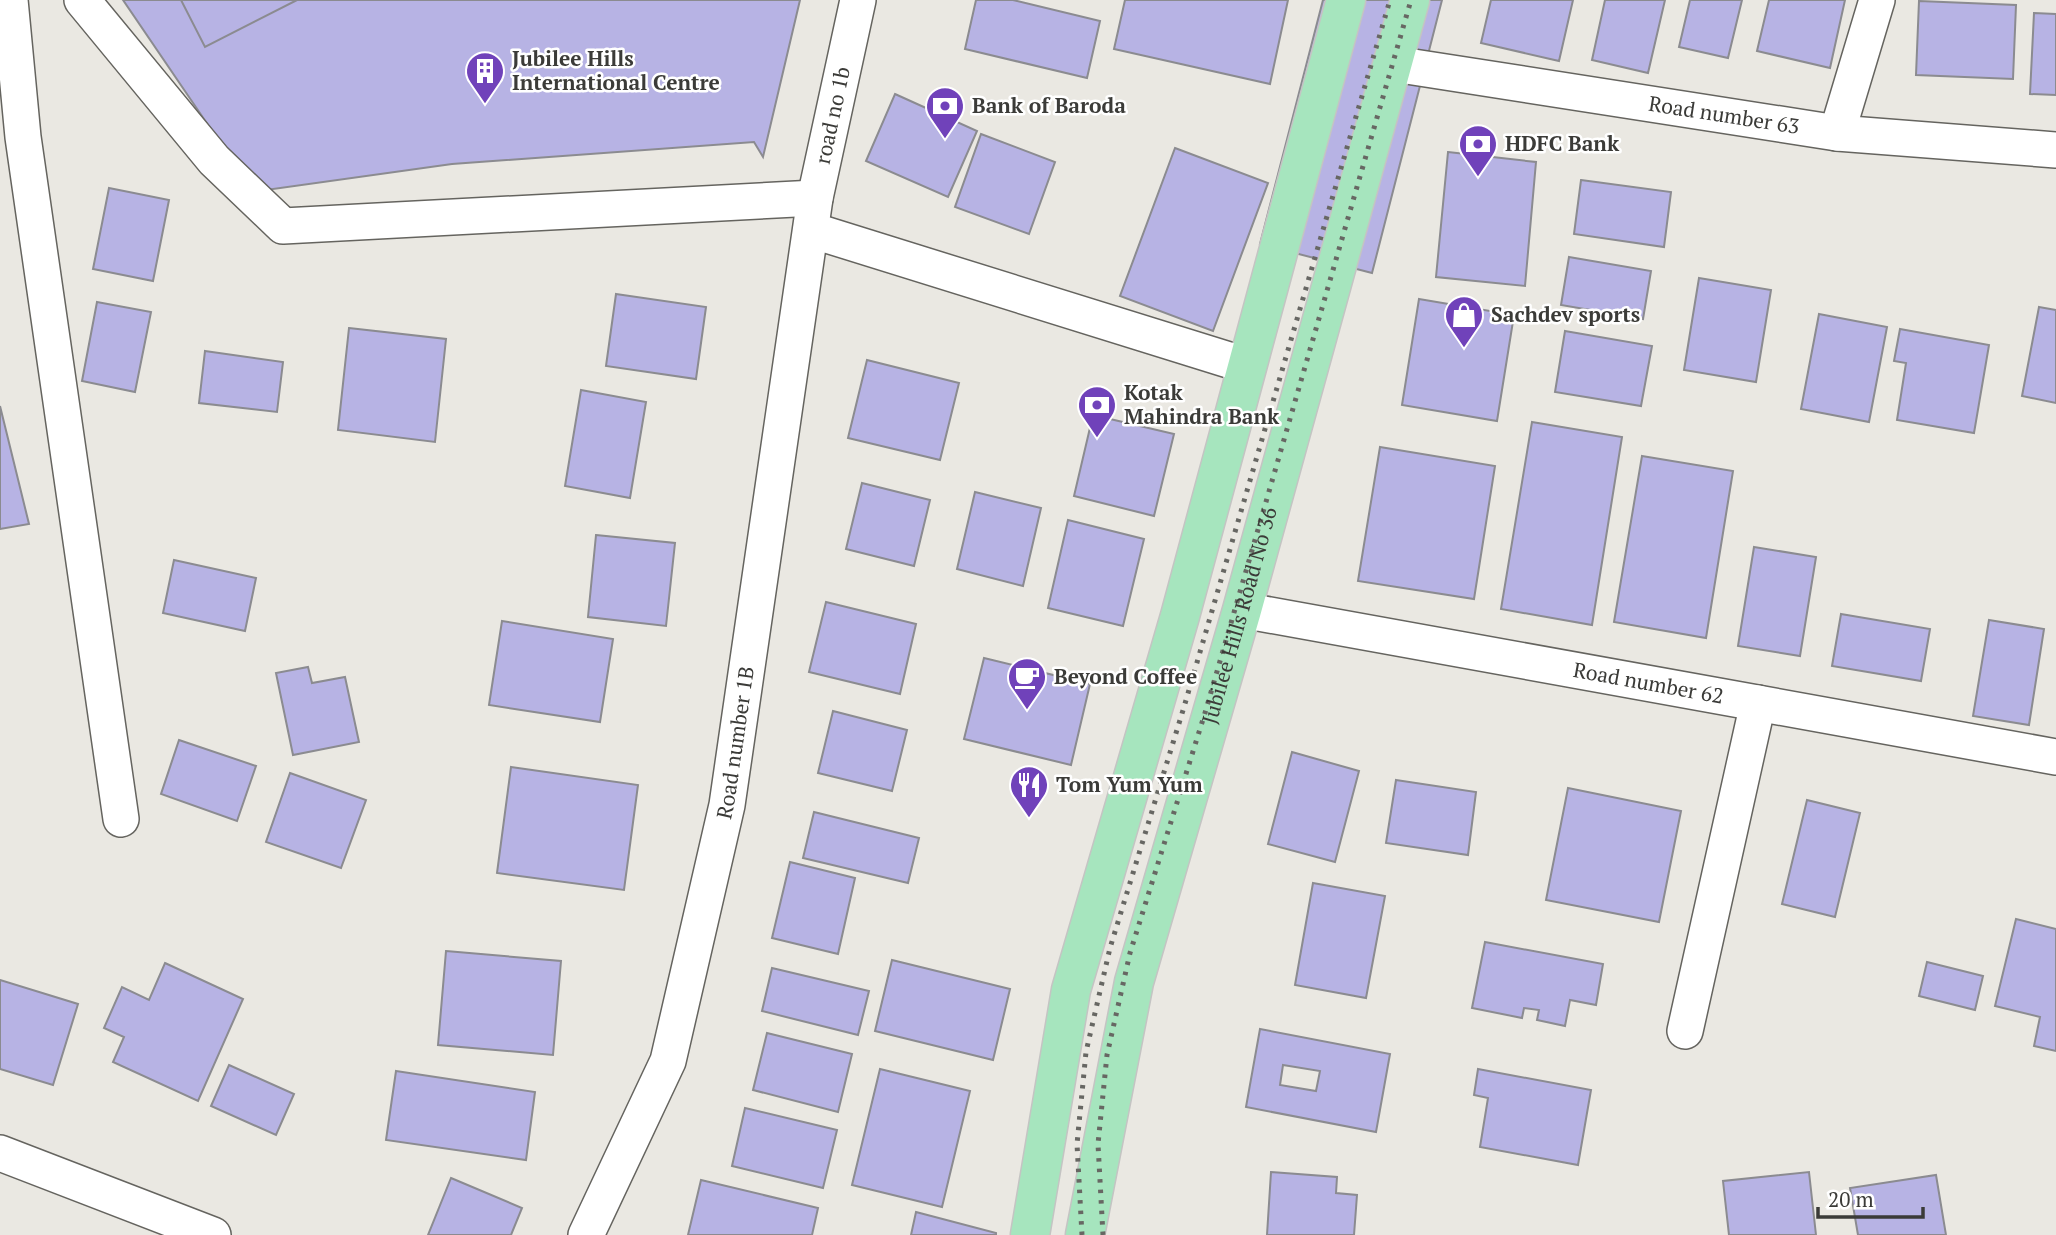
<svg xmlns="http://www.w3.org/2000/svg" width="2056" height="1235" font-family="'PT Serif',serif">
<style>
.building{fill:#b7b3e4;stroke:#8b8b90;stroke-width:2;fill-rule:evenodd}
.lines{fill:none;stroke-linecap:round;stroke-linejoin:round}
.minor-casing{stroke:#65645f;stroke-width:38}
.primary-casing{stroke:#c4c4c3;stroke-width:41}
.minor{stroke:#fff;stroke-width:35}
.primary{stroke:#a6e5be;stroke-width:38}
.rail{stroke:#676763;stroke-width:5;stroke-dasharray:3.5 7;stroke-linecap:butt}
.labels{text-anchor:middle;stroke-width:5;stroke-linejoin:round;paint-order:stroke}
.poi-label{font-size:21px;font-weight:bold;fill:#3b3b38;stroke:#fff;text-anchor:start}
.street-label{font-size:21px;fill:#3b3b38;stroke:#fff}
</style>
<rect width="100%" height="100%" fill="#eae8e2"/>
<g class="building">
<polygon points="123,0 800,0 763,157 754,142 452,164 259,191 223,147"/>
<polygon points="181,0 297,0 205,47"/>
<polygon points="976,0 1013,0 1100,21 1087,78 965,49"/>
<polygon points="1125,0 1288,0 1270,84 1114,49"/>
<polygon points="1323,0 1442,0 1372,273 1260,244"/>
<polygon points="1491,0 1573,0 1559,61 1481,43"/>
<polygon points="1605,0 1665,0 1648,73 1592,60"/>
<polygon points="1690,0 1742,0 1728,58 1679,47"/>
<polygon points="1769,0 1845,0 1830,68 1757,51"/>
<polygon points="1919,1 2016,5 2013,79 1916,75"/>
<polygon points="2034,13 2056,14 2056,95 2030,94"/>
<polygon points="895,94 977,131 948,197 866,161"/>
<polygon points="981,134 1055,162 1029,234 955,207"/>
<polygon points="1175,148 1268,183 1213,331 1120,296"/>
<polygon points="1448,152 1536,162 1525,286 1436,277"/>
<polygon points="1581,180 1671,192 1664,247 1574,234"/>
<polygon points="109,188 169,200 153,281 93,269"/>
<polygon points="1569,257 1651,271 1643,319 1561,305"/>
<polygon points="1699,278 1771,290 1756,382 1684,370"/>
<polygon points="616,294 706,307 696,379 606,366"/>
<polygon points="1419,299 1514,315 1497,421 1402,405"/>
<polygon points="97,302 151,312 135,392 82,381"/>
<polygon points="2039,307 2056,310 2056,403 2022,396"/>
<polygon points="1819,314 1887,327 1869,422 1801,409"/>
<polygon points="349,328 446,339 435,442 338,430"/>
<polygon points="1900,329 1989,345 1974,433 1897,420 1906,363 1894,361"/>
<polygon points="1565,331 1652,346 1641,406 1555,392"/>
<polygon points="205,351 283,362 277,412 199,403"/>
<polygon points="867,360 959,383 940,460 848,438"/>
<polygon points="581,390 646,402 630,498 565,486"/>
<polygon points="0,406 29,524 0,529"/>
<polygon points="1093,415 1174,434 1154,516 1074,496"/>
<polygon points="1532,422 1622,437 1592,625 1501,609"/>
<polygon points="1380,447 1495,466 1474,599 1358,581"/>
<polygon points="1642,456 1733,471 1706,638 1614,622"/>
<polygon points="862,483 930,500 914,566 846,549"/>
<polygon points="975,492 1041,508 1023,586 957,569"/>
<polygon points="1068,520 1144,539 1123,626 1048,608"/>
<polygon points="596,535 675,543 666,626 588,617"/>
<polygon points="1754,547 1816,557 1800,656 1738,646"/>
<polygon points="174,560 256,578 245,631 163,613"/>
<polygon points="826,602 916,624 900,694 809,672"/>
<polygon points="1841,614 1930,629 1921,681 1832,666"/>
<polygon points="1989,620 2044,629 2029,725 1973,716"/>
<polygon points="502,621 613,639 600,722 489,705"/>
<polygon points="984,658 1090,684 1071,765 964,739"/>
<polygon points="308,667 312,683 345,677 359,742 293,755 276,673"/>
<polygon points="833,711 907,730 892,791 818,773"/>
<polygon points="179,740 256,766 237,821 161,794"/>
<polygon points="1292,752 1359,771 1335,862 1268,844"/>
<polygon points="511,767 638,785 624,890 497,873"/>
<polygon points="290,773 366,800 341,868 266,842"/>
<polygon points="1396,780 1476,792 1468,855 1386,843"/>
<polygon points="1568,788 1681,811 1659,922 1546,900"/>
<polygon points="1807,800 1860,813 1835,917 1782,904"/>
<polygon points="814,812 919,838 908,883 803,858"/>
<polygon points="790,862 855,878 838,954 772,938"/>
<polygon points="1313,883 1385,896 1366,998 1295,985"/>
<polygon points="2016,919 2056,929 2056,1051 2034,1046 2040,1017 1995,1006"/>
<polygon points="1485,942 1603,964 1596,1005 1570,1000 1565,1026 1537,1020 1539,1010 1524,1008 1522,1018 1472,1008"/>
<polygon points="446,951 561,961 553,1055 438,1045"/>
<polygon points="892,960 1010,989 993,1060 875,1031"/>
<polygon points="1927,962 1983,976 1975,1010 1919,996"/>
<polygon points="165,963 243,999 198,1101 113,1062 124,1037 104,1028 122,987 149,1000"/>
<polygon points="772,968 869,991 858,1035 762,1011"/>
<polygon points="0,980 78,1004 53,1085 0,1069"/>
<path d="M1260,1029L1390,1054L1376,1132L1246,1107ZM1283,1065L1320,1071L1316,1091L1280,1085Z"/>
<polygon points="767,1033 852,1054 838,1112 753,1090"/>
<polygon points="229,1065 294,1094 276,1135 211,1106"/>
<polygon points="880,1069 970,1091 942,1207 852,1185"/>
<polygon points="1478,1069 1591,1090 1578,1165 1480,1147 1488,1098 1474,1095"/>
<polygon points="396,1071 535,1092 526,1160 386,1140"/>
<polygon points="745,1108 837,1130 823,1188 732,1166"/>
<polygon points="1271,1172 1337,1177 1336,1193 1357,1195 1354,1235 1267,1235"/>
<polygon points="1809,1172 1816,1235 1729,1235 1723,1181"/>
<polygon points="1936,1175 1946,1235 1858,1235 1850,1188"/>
<polygon points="451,1178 522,1208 511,1235 428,1235"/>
<polygon points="701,1180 818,1208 812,1235 688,1235"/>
<polygon points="916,1212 996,1233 996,1235 911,1235"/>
</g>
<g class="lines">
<defs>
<g id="minor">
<polyline points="10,0 23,137 121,819"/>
<polyline points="82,0 214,160 283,226 815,198"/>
<path id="s1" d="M1394,64L1837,133L2056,150"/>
<polyline points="1837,133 1877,0"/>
<polyline points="811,230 1248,366"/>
<path id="s2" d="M1242,610L2056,757"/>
<polyline points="1685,1031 1758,703"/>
<polyline points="0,1153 213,1235"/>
<path id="s3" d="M586,1235L668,1061L727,805L815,198L858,0"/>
</g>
<g id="primary">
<polyline points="1030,1235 1071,990 1180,616 1346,0"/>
<path id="s4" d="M1085,1235L1134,982L1242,610L1410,0"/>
</g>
</defs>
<use href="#minor" class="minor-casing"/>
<use href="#primary" class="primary-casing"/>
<use href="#minor" class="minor"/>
<use href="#primary" class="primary"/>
<g class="rail">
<polyline points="1082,1235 1077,1144 1086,1052 1110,948 1184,707 1390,0"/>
<polyline points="1103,1235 1098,1144 1107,1055 1130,953 1205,713 1411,0"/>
</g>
</g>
<defs>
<symbol id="building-pin" viewBox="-11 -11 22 30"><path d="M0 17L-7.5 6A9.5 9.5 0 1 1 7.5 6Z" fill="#7042ba" stroke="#fff"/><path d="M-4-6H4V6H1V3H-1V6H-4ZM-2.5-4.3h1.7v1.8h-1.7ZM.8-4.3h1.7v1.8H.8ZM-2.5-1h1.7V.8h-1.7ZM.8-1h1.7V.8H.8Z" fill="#fff"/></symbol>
<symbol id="bank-pin" viewBox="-11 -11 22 30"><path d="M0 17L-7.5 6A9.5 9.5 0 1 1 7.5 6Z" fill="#7042ba" stroke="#fff"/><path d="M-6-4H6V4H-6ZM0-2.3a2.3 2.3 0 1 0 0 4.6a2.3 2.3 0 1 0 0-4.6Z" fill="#fff"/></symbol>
<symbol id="shop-pin" viewBox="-11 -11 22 30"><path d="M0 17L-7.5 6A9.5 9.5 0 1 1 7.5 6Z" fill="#7042ba" stroke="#fff"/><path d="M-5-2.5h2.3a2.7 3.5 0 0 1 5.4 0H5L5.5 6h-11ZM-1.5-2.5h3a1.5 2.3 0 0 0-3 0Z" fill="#fff"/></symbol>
<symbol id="cafe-pin" viewBox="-11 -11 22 30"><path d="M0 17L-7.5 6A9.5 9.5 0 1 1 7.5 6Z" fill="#7042ba" stroke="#fff"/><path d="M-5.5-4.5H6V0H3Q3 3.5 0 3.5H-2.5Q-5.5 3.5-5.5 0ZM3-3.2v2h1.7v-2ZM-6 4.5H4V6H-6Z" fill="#fff"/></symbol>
<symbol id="restaurant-pin" viewBox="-11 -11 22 30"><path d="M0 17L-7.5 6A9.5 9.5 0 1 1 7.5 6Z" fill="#7042ba" stroke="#fff"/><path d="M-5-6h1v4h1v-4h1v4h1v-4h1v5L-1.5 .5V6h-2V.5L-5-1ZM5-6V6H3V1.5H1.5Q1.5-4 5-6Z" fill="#fff"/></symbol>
</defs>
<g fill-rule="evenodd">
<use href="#building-pin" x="463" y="49" width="44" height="60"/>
<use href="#bank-pin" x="923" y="84" width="44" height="60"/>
<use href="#bank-pin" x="1456" y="122" width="44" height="60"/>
<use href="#shop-pin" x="1442" y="293" width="44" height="60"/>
<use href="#bank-pin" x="1075" y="383" width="44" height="60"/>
<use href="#cafe-pin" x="1005" y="655" width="44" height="60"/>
<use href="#restaurant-pin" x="1007" y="763" width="44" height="60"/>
</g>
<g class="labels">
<g class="poi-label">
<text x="512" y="66">Jubilee Hills<tspan x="512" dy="24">International Centre</tspan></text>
<text x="972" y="113">Bank of Baroda</text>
<text x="1505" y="151">HDFC Bank</text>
<text x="1491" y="322">Sachdev sports</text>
<text x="1124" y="400">Kotak<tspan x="1124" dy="24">Mahindra Bank</tspan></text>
<text x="1054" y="684">Beyond Coffee</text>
<text x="1056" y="792">Tom Yum Yum</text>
</g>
<g class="street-label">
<text dy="7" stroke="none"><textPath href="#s3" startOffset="1153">road no 1b</textPath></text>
<text dy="7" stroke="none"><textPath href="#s1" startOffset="334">Road number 63</textPath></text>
<text dy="7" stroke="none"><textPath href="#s4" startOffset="639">Jubilee Hills Road No 36</textPath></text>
<text dy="7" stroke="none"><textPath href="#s2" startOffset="413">Road number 62</textPath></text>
<text dy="7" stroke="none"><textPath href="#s3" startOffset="518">Road number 1B</textPath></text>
</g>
</g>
<path d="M1818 1207v10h105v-10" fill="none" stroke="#3b3b38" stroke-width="3.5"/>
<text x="1828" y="1207" font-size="21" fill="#3b3b38" stroke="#ffffff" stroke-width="5" paint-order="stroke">20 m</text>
</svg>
